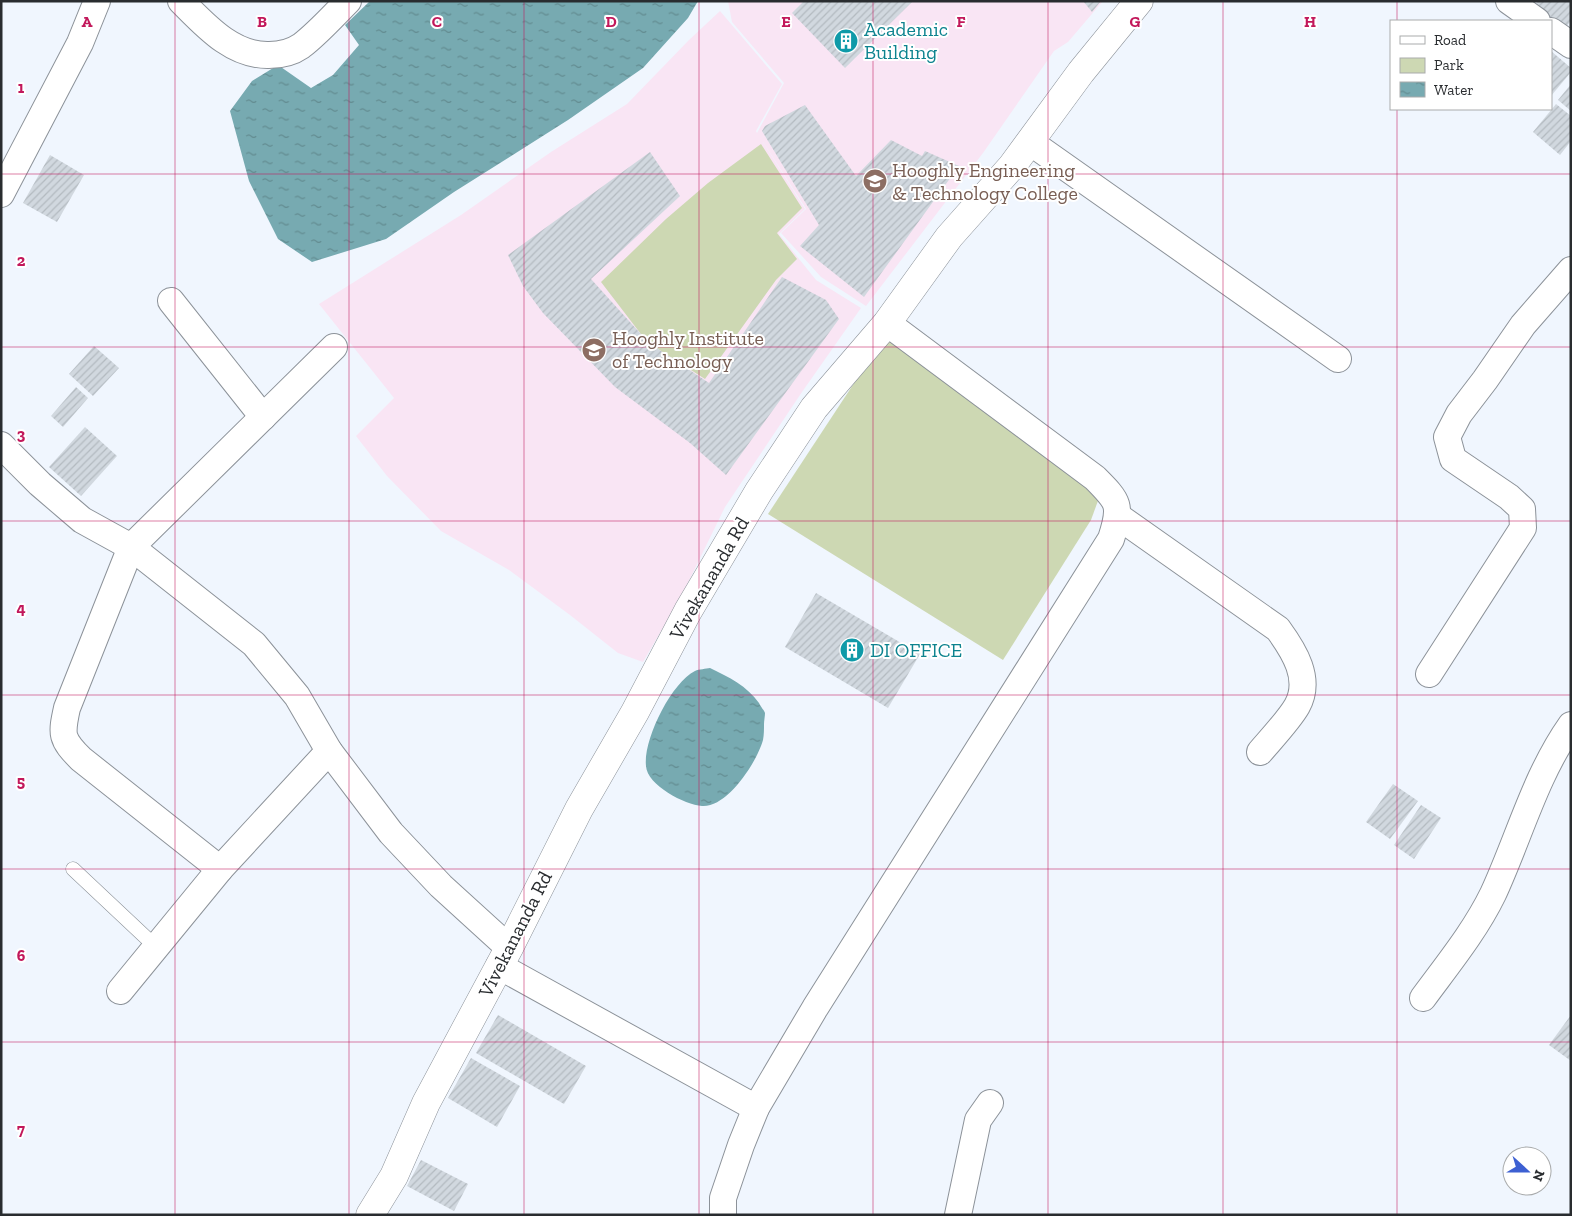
<svg xmlns="http://www.w3.org/2000/svg" width="1572" height="1216" font-family="'Zilla Slab',serif">
<style>
.education{fill:#f9e5f4}
.park{fill:#cdd8b3}
.water{fill:url(#water-ripples)}
.building{fill:url(#building-hatch)}
.lines{fill:none;stroke-linecap:round;stroke-linejoin:round}
.service-casing{stroke:#8c9299;stroke-width:15}
.minor-casing{stroke:#8c9299;stroke-width:28}
.tertiary-casing{stroke:#8c9299;stroke-width:29}
.service{stroke:#fff;stroke-width:14}
.minor{stroke:#fff;stroke-width:26}
.tertiary{stroke:#fff;stroke-width:28}
.grid{fill:none;stroke:#c2185b;stroke-width:1;stroke-opacity:0.55}
.labels{text-anchor:middle;stroke-width:4;stroke-linejoin:round;paint-order:stroke}
.culture-label{font-size:20px;fill:#0d838f;stroke:#fff;text-anchor:start}
.education-label{font-size:20px;fill:#785e54;stroke:#fff;text-anchor:start}
.street-label{font-size:20px;fill:#292c2f;stroke:#fff}
.grid-label{font-size:16px;text-anchor:middle;font-weight:bold;fill:#c2185b;stroke:#fff;stroke-width:4;stroke-linejoin:round;paint-order:stroke}
</style>
<defs>
<pattern id="water-ripples" width="26" height="14" patternUnits="userSpaceOnUse" patternTransform="scale(1.25)"><rect width="26" height="14" fill="#77aab1"/><path d="M2 4q2-2 4 0t4 0M15 11q2-2 4 0t4 0" fill="none" stroke="#628b90"/></pattern>
<pattern id="building-hatch" width="6" height="6" patternUnits="userSpaceOnUse" patternTransform="scale(1.25)"><rect width="6" height="6" fill="#d1d8df"/><path d="M-1 1l2-2M0 6l6-6M5 7l2-2" fill="none" stroke="#b3bac0"/></pattern>
</defs>
<rect width="100%" height="100%" fill="#f0f6fe"/>
<polygon class="education" points="728,1 1103,1 1068,42 1054,51 983,153 866,306 821,277 781,233 806,209 758,134 805,209 779,234 816,280 861,308 802,392 725,507 681,597 643,662 618,653 570,615 509,570 441,531 387,476 356,436 394,398 319,304 461,215 551,152 627,104 689,40 720,11 782,84 756,131 757,133 784,83 732,22"/>
<g class="park">
<polygon points="761,144 802,208 777,233 797,259 776,280 705,379 647,342 601,282 666,219 708,183"/>
<polygon points="889,330 1099,498 1091,520 1003,660 768,514"/>
</g>
<g class="water">
<polygon points="370,1 698,1 688,18 643,68 568,120 454,192 386,239 312,262 278,239 249,181 230,111 252,81 278,65 311,88 333,75 359,45 345,25"/>
<path d="M710,668C729,677 747,686 759,703C760,706 764,710 765,713C765,716 764,721 764,724C764,729 764,735 763,740C757,762 727,808 702,806C685,805 647,785 646,766C643,740 671,683 695,671C699,669 706,669 710,668Z"/>
</g>
<g class="building">
<polygon points="804,1 913,1 845,68 792,13"/>
<polygon points="1083,1 1101,1 1092,12"/>
<polygon points="1538,1 1571,1 1571,21 1564,29 1536,5"/>
<polygon points="1551,51 1571,68 1571,72 1551,96"/>
<polygon points="1571,84 1571,111 1558,100"/>
<polygon points="1556,104 1571,116 1571,141 1560,155 1533,132"/>
<polygon points="805,105 856,176 891,140 922,156 925,151 959,166 864,297 800,246 819,225 762,131 765,126"/>
<polygon points="650,152 680,196 591,279 649,343 709,383 782,277 826,300 839,319 726,475 690,443 615,387 543,313 523,286 508,255"/>
<polygon points="50,155 84,175 57,222 23,203"/>
<polygon points="94,346 119,368 93,396 69,374"/>
<polygon points="76,387 88,398 63,427 51,416"/>
<polygon points="85,427 117,456 81,496 49,467"/>
<polygon points="816,593 920,654 888,708 785,647"/>
<polygon points="1393,784 1418,801 1390,839 1366,822"/>
<polygon points="1421,805 1441,818 1414,859 1394,845"/>
<polygon points="498,1015 586,1066 564,1104 476,1053"/>
<polygon points="1571,1015 1571,1061 1549,1045"/>
<polygon points="471,1058 520,1086 497,1127 448,1098"/>
<polygon points="421,1160 468,1184 454,1211 407,1186"/>
</g>
<g class="lines">
<defs>
<polyline id="service" points="73,869 156,947"/>
<g id="minor">
<path d="M181,1C205,25 232,56 269,55C281,55 291,53 301,46C318,33 333,16 348,1"/>
<polyline points="1509,1 1537,21"/>
<polyline points="1551,31 1571,45"/>
<polyline points="1030,142 1338,359"/>
<polyline points="1,194 80,43 97,1"/>
<polyline points="171,301 263,417"/>
<polyline points="1,445 40,484 82,520 131,547 254,644 297,696 329,751 391,833 441,886 509,948"/>
<path d="M1119,517L1278,629C1294,651 1312,679 1297,706C1289,720 1271,739 1260,752"/>
<polyline points="1429,674 1523,528 1522,509 1509,497 1453,459 1447,437 1459,414 1485,380 1523,325 1571,270"/>
<path d="M220,869L81,759C61,739 61,735 67,708L131,547L334,347"/>
<polyline points="499,966 756,1108"/>
<polyline points="120,991 220,869 329,751"/>
<path d="M1423,998C1448,964 1475,931 1493,894C1519,838 1535,776 1571,725"/>
<path d="M723,1215V1198L741,1145L756,1108L815,1008L1111,539C1122,505 1119,502 1095,478L887,323"/>
<polyline points="958,1215 978,1120 990,1103"/>
</g>
<polyline id="tertiary" points="370,1215 394,1176 426,1103 509,948 579,809 635,712 688,611 759,491 814,408 887,323 949,237 1012,166 1081,72 1139,1"/>
</defs>
<use href="#service" class="service-casing"/>
<use href="#minor" class="minor-casing"/>
<use href="#tertiary" class="tertiary-casing"/>
<use href="#service" class="service"/>
<use href="#minor" class="minor"/>
<use href="#tertiary" class="tertiary"/>
</g>
<path class="grid" d="M175,1V1215M349,1V1215M524,1V1215M699,1V1215M873,1V1215M1048,1V1215M1223,1V1215M1397,1V21M1397,109V1215M1,174H1571M1,347H1571M1,521H1571M1,695H1571M1,869H1571M1,1042H1571"/>
<defs>
<symbol id="building-disc" viewBox="-11 -11 22 22"><circle r="9.5" fill="#0f9aa8" stroke="#fff"/><path d="M-4-6H4V6H1V3H-1V6H-4ZM-2.5-4.3h1.7v1.8h-1.7ZM.8-4.3h1.7v1.8H.8ZM-2.5-1h1.7V.8h-1.7ZM.8-1h1.7V.8H.8Z" fill="#fff"/></symbol>
<symbol id="university-disc" viewBox="-11 -11 22 22"><circle r="9.5" fill="#8d6e63" stroke="#fff"/><path d="M0-5L7-2L0 1L-7-2ZM-4 1L0 2.5L4 1V4Q0 6-4 4Z" fill="#fff"/></symbol>
</defs>
<g fill-rule="evenodd">
<use href="#building-disc" x="832" y="27" width="28" height="28"/>
<use href="#university-disc" x="861" y="167" width="28" height="28"/>
<use href="#university-disc" x="580" y="336" width="28" height="28"/>
<use href="#building-disc" x="838" y="636" width="28" height="28"/>
</g>
<g class="labels">
<g class="culture-label">
<text x="864" y="36">Academic<tspan x="864" dy="23">Building</tspan></text>
<text x="870" y="657">DI OFFICE</text>
</g>
<g class="education-label">
<text x="892" y="177">Hooghly Engineering<tspan x="892" dy="23">&amp; Technology College</tspan></text>
<text x="612" y="345">Hooghly Institute<tspan x="612" dy="23">of Technology</tspan></text>
</g>
<g class="street-label">
<text transform="translate(709 578) rotate(-60)" y="7">Vivekananda Rd</text>
<text transform="translate(515 934) rotate(-63)" y="7">Vivekananda Rd</text>
</g>
</g>
<g class="grid-label">
<text x="87" y="27">A</text>
<text x="262" y="27">B</text>
<text x="437" y="27">C</text>
<text x="611" y="27">D</text>
<text x="786" y="27">E</text>
<text x="961" y="27">F</text>
<text x="1135" y="27">G</text>
<text x="1310" y="27">H</text>
<text x="21" y="93">1</text>
<text x="21" y="266">2</text>
<text x="21" y="440">3</text>
<text x="21" y="614">4</text>
<text x="21" y="787">5</text>
<text x="21" y="961">6</text>
<text x="21" y="1135">7</text>
</g>
<rect width="1572" height="1216" fill="none" stroke="#292c2f" stroke-width="5"/>
<rect x="1390" y="20" width="162" height="90" fill="#ffffff" stroke="#a9abac"/>
<rect x="1400" y="36" width="25" height="8" fill="#ffffff" stroke="#a9abac"/>
<text x="1434" y="45" font-size="15" fill="#292c2f">Road</text>
<rect x="1400" y="58" width="25" height="15" fill="#cdd8b3" stroke="#a9abac"/>
<text x="1434" y="70" font-size="15" fill="#292c2f">Park</text>
<rect x="1400" y="82" width="25" height="15" fill="url(#water-ripples)" stroke="#a9abac"/>
<text x="1434" y="95" font-size="15" fill="#292c2f">Water</text>
<g transform="translate(1527 1171) rotate(111)"><circle r="24" fill="#ffffff" stroke="#a9abac"/>
<path d="M0-4L9 19L0 12L-9 19Z" fill="#3d60d2"/>
<text y="-8" font-size="14" font-weight="bold" text-anchor="middle" fill="#292c2f">N</text>
</g>
</svg>
